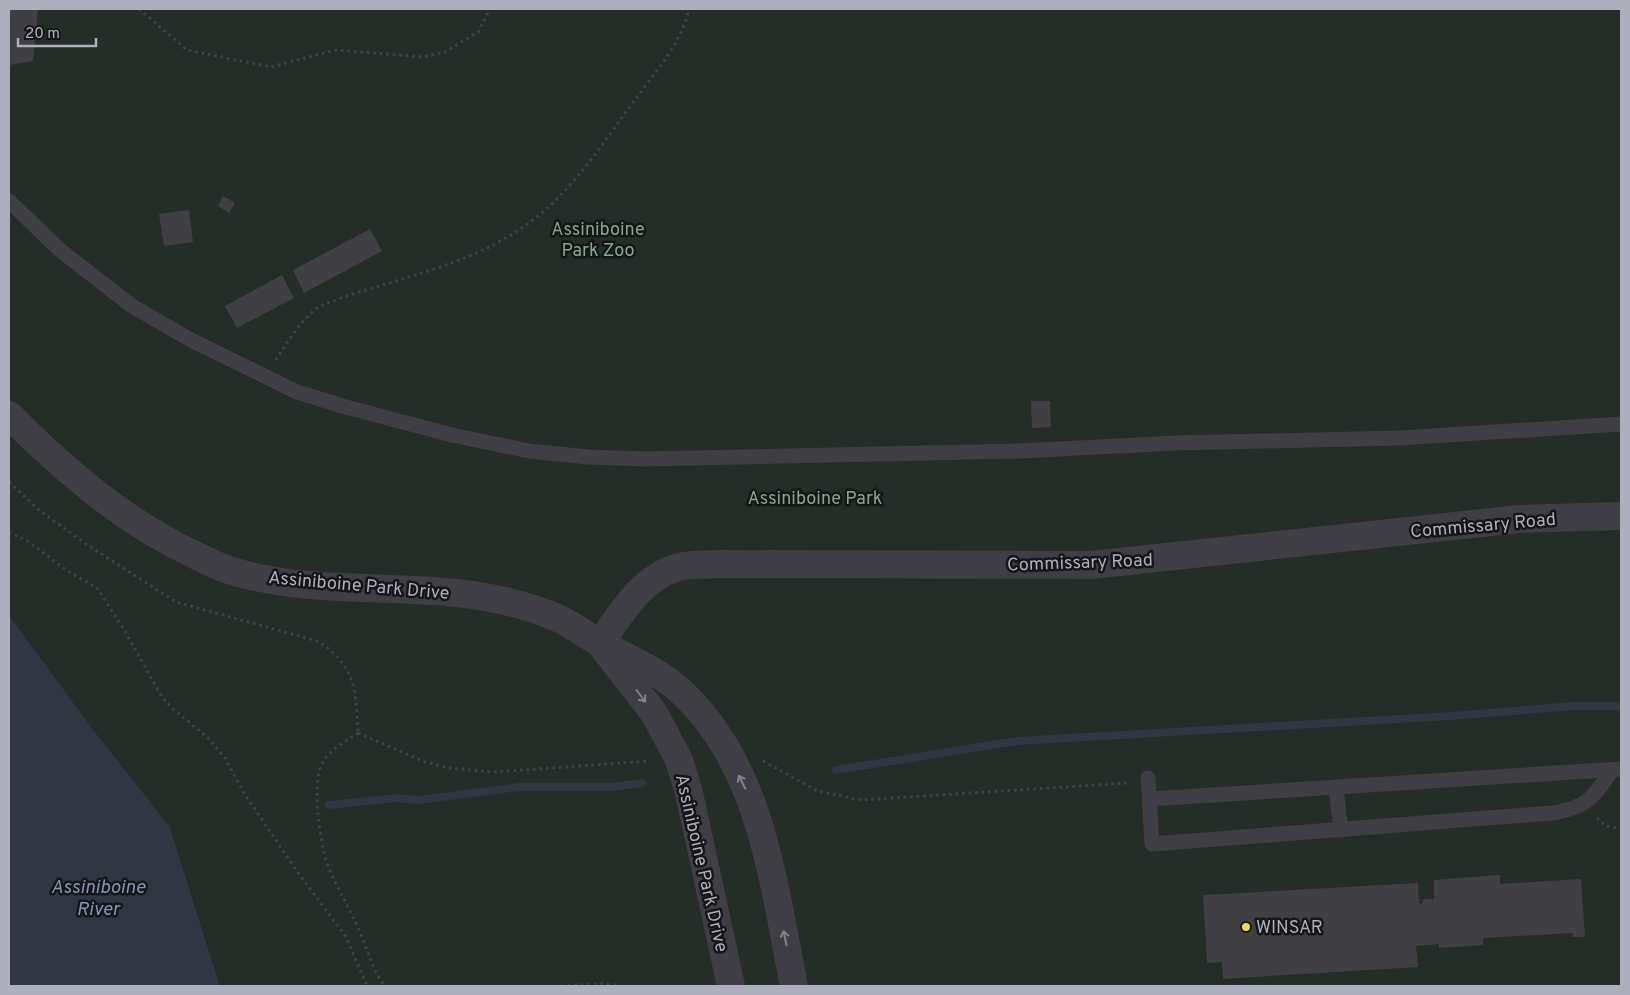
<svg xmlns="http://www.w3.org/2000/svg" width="1630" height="995" font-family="Overpass,sans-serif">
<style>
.green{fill:#242d27}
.water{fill:#303642}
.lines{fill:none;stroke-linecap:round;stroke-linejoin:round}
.stream{stroke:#303642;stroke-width:8}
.building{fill:#404044}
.path{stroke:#414249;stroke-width:3;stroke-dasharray:2.5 4;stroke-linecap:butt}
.service{stroke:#3e3e44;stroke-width:15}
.minor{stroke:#3e3e44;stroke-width:28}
.oneway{stroke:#81828c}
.poi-dot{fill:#f4de3c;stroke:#161618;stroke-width:2}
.labels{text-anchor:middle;stroke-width:5;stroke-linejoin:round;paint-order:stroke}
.park-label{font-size:18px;fill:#84a78e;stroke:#161618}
.street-label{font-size:18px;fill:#adafbc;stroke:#161618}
.poi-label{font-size:18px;fill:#adafbc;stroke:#161618;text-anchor:start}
.water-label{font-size:19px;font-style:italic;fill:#8595b7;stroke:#161618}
</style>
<rect width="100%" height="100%" fill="#1b1b1d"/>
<polygon class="green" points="9,9 1621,9 1621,986 220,986 170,827 92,728 9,615"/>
<polygon class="water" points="9,615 92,728 170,827 220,986 9,986"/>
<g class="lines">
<g class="stream">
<polyline points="836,770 1017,741 1451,716 1574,706 1621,706"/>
<polyline points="329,805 396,798 418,800 519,787 611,787 642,783"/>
</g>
</g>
<g class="building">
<polygon points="9,9 38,9 33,61 9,65"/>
<polygon points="223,196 235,203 229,213 218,206"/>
<polygon points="189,210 193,242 164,246 159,214"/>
<polygon points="370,229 382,251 304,293 293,270"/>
<polygon points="282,275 294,298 237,328 225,306"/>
<polygon points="1031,401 1050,401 1051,427 1032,428"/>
<polygon points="1500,875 1500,884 1581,879 1585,937 1573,937 1573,933 1483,938 1483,945 1439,948 1439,944 1416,946 1418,967 1223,979 1222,962 1207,963 1203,895 1418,883 1419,904 1423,903 1423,899 1434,899 1434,880"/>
</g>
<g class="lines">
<g class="path">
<polyline points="139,9 187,50 271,67 336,50 423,57 445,52 478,32 490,9"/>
<path d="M276,360C289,339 300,321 320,306C390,278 471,268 533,220C573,189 601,146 631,105C652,76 681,45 689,9"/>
<path d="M9,482L39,510L86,544L176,602L317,641C356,665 356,690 358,733"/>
<polyline points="9,532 29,542 66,570 97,588 123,628 162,697 172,708 206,736 225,758 244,793 294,867 346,937 367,986"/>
<polyline points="358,733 425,762 450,768 493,772 650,761"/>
<path d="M358,733C346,741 330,749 323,762C311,780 320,843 327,863C336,887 350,908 360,932C368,951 372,970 385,986"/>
<polyline points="763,761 817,791 861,800 1127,783"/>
<polyline points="1597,818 1606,826 1621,829"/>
<polyline points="555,986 602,984 623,986"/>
</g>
<g class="service">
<polyline points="9,201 60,250 132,306 191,340 297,392 346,407 452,435 529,451 588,457 645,459 1020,451 1176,443 1400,438 1621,424"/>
<path d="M1148,778L1152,844L1553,813C1588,807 1593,798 1612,770"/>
<polyline points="1336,787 1341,830"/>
<polyline points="1150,799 1620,769"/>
</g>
<g class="minor">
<path d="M9,415C65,471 124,522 197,556C208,561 220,568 232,571C304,593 382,585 456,593C492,597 527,604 560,619C574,626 587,636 602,644C627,658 653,668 676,687C761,761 773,882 794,986"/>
<path d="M600,643C621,614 641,577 679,567C691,564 704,565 717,564L1091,565L1519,519L1621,516"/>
<polyline points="604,649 654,713 679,760 689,793 731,986"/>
</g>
</g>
<defs><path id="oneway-shaft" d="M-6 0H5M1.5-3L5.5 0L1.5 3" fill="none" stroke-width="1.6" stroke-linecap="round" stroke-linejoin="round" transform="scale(1.25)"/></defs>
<g class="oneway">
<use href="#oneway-shaft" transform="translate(641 696) rotate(53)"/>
<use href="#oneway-shaft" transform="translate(742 782) rotate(-117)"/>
<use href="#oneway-shaft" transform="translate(785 938) rotate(-102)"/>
</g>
<circle class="poi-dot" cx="1246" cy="927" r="5"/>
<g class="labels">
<g class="park-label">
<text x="598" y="235">Assiniboine<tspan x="598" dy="21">Park Zoo</tspan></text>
<text x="815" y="504">Assiniboine Park</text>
</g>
<g class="street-label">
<text transform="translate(1483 525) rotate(-5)" y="6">Commissary Road</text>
<text transform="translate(1080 562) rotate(-2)" y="6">Commissary Road</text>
<text transform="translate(359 585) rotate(5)" y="6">Assiniboine Park Drive</text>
<text transform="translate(702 863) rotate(77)" y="6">Assiniboine Park Drive</text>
</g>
<g class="poi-label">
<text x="1256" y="933">WINSAR</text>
</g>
<g class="water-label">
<text x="98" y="893">Assiniboine<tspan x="98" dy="22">River</tspan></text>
</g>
</g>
<rect width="1630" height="995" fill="none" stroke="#adafbc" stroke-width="20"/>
<path d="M18 38v8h78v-8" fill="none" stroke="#adafbc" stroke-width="2.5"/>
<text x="25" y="38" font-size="15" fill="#adafbc" stroke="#161618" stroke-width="4" paint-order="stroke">20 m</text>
</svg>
